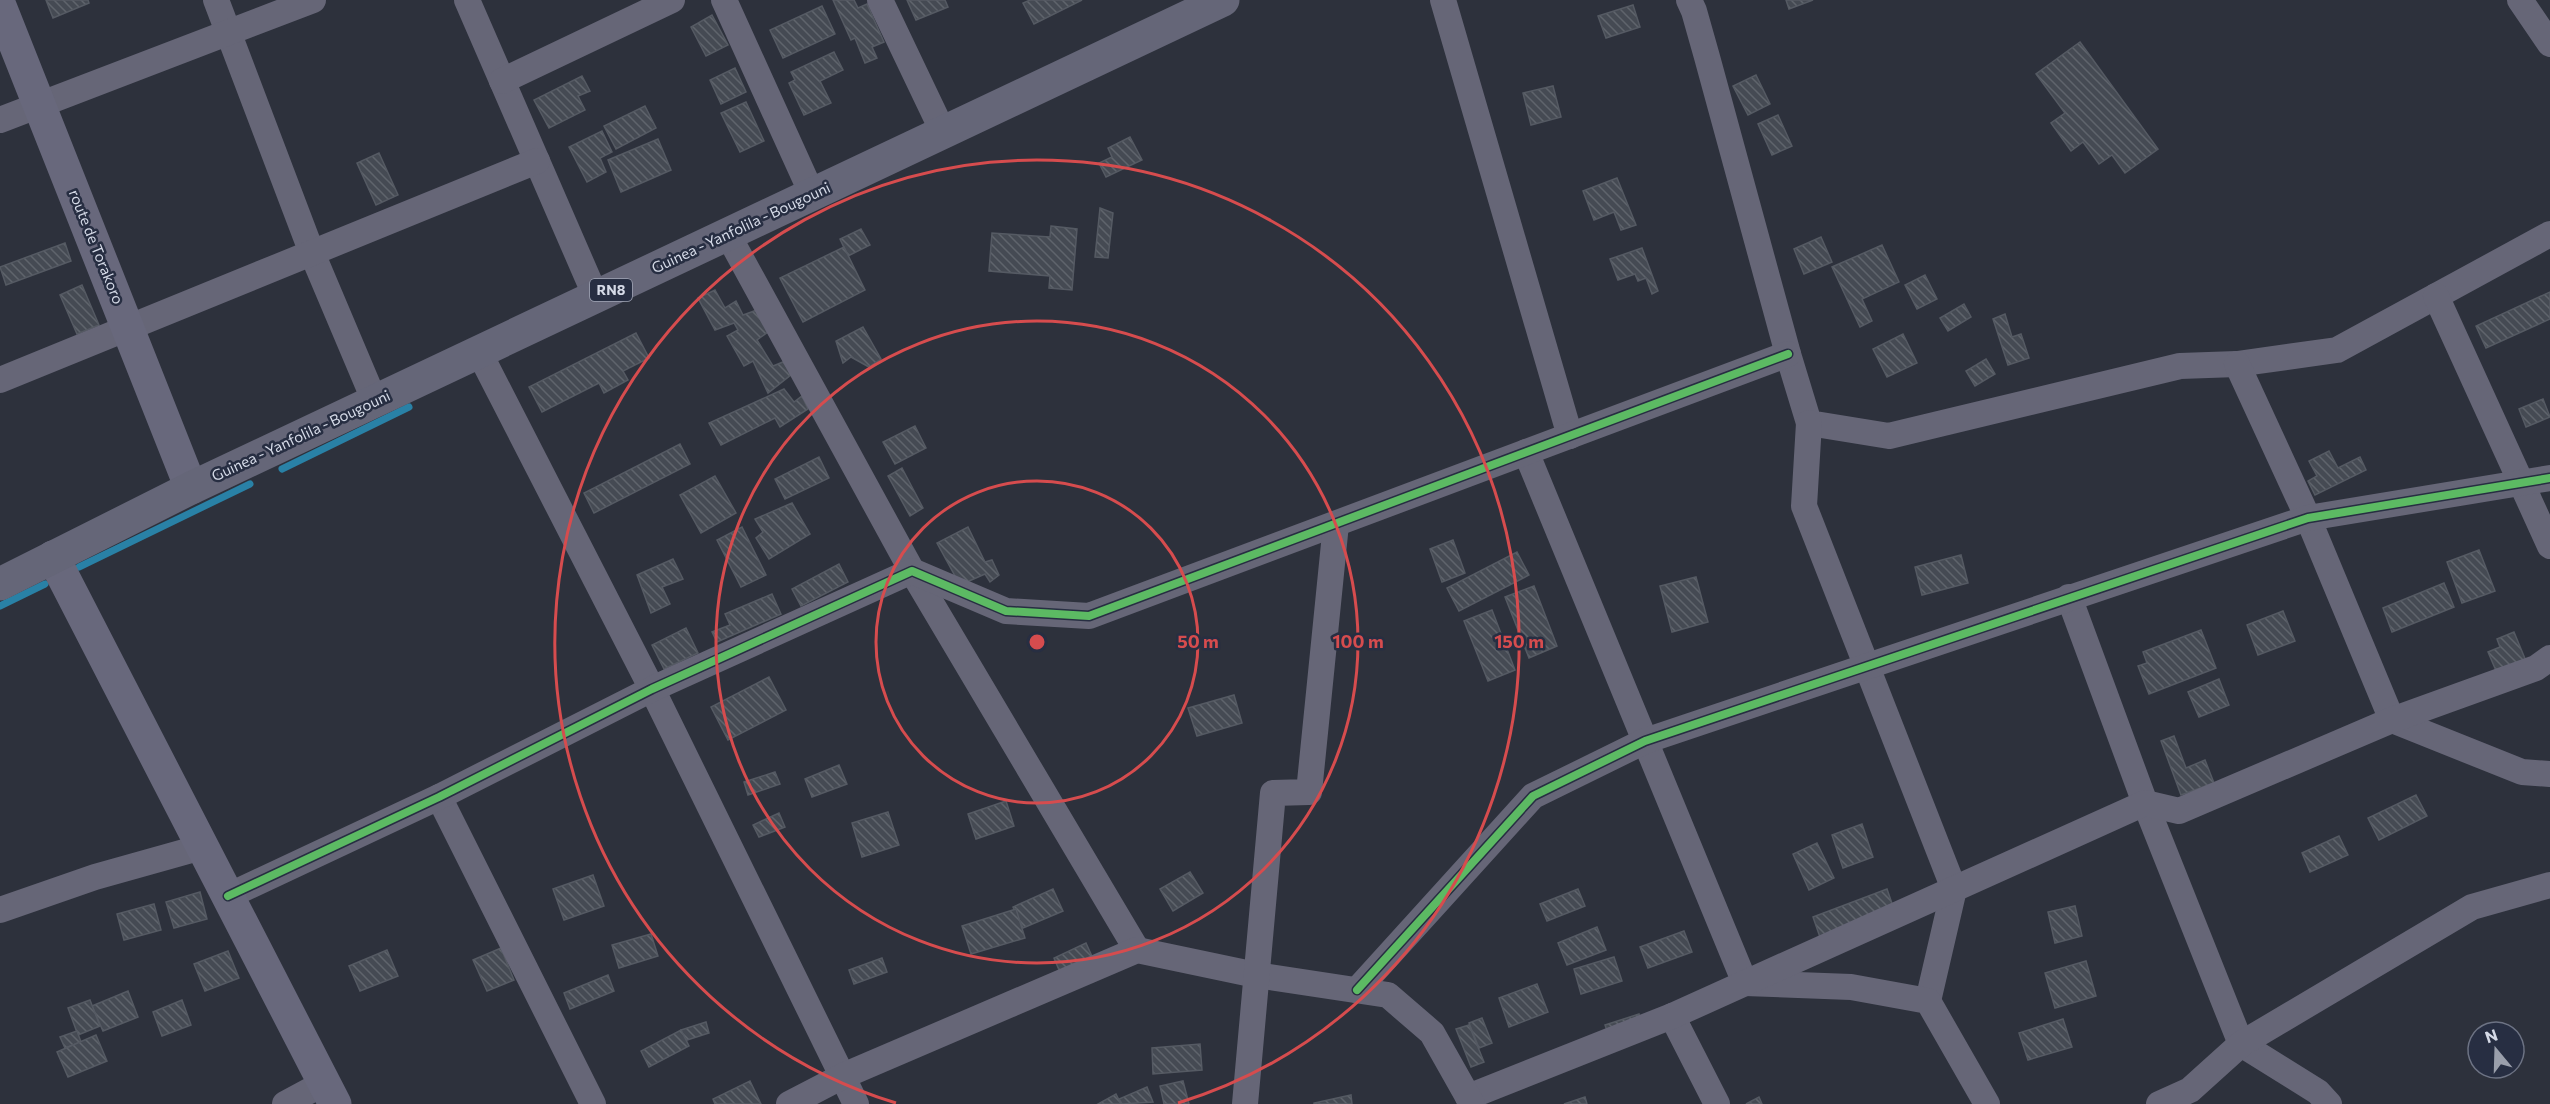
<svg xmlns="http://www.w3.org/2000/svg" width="2550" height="1104" font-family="Commissioner,sans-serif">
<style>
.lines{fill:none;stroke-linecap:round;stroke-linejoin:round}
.stream{stroke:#2981a6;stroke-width:7}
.building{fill:url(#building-back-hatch);stroke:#555a63;stroke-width:1.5}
.street{stroke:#667;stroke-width:26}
.secondary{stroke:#68687c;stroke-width:33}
.primary{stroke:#656678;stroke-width:33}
.cycleway-casing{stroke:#272e42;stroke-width:11}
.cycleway{stroke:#5cba63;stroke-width:8}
.ring{fill:none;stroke:#d64c4e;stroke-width:3}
.labels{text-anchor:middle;stroke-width:5;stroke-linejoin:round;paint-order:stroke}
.shield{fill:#272e42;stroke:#a1a6b6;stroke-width:1.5}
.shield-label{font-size:14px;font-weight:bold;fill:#d5dae7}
.street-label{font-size:15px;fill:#d5dae7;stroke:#272e42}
.centre{fill:#d64c4e;stroke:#272e42;stroke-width:3}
.ring-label{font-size:18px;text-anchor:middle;font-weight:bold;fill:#d64c4e;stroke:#272e42;stroke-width:5;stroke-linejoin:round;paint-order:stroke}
</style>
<defs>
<pattern id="building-back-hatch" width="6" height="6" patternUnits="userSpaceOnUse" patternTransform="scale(1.5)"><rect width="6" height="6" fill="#454a53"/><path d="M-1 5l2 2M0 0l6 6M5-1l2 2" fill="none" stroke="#5f646c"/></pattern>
</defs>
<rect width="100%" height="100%" fill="#2d313c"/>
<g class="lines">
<g class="stream">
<polyline points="282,469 409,407"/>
<polyline points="79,567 250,484"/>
<polyline points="0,606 45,584"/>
</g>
</g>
<g class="building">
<polygon points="46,0 88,0 89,3 53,18"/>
<polygon points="833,0 854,0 858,8 867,4 884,42 872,47 877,58 865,63 855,38 851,40"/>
<polygon points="907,0 945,0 948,7 916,20"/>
<polygon points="1030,0 1082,0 1034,24 1023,3"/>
<polygon points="1786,0 1813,0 1789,9"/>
<polygon points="1633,5 1640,27 1606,38 1598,16"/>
<polygon points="822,6 835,34 783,58 770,30"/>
<polygon points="712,15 728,45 706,56 691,27"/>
<polygon points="2080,42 2158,149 2125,173 2112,155 2099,164 2083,142 2071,151 2051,123 2065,113 2036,74"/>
<polygon points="834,52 843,70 820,81 831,103 804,115 789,83 795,80 791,72"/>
<polygon points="735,68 746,92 721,104 710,80"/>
<polygon points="1756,75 1770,104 1748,115 1733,86"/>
<polygon points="582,76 590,91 578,96 585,110 549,128 534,100"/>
<polygon points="1553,86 1561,117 1531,125 1523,93"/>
<polygon points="746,102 764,141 740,152 721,113"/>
<polygon points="645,106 656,128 616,149 604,126"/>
<polygon points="1778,115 1792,146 1772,155 1758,124"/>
<polygon points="602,131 612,152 600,158 606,172 587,182 569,147"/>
<polygon points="1130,137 1142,160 1106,177 1099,163 1112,157 1108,148"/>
<polygon points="658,139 671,170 621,192 608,160"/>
<polygon points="379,153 398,195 376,205 357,163"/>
<polygon points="1617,178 1636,225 1621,230 1614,212 1594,220 1583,191"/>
<polygon points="1100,208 1113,213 1108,258 1095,257"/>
<polygon points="1051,226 1077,229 1072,290 1049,288 1050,276 989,271 992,233 1050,237"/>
<polygon points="861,229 870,245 848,256 840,239"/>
<polygon points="1821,237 1832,262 1804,274 1794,249"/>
<polygon points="65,243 71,261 6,285 0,267"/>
<polygon points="1882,245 1899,282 1862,299 1872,321 1860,327 1832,267"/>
<polygon points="844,247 865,290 803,322 780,278"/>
<polygon points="1642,248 1658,291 1652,294 1646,278 1638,281 1635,274 1618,280 1610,259"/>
<polygon points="1925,275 1937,299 1917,309 1905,285"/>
<polygon points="82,285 99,325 77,334 60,295"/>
<polygon points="715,290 725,308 736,301 743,315 757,310 768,332 757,340 773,366 783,362 792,374 768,393 753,361 744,366 727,336 738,330 734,323 715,330 698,298"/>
<polygon points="2550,292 2550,319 2486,348 2476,326"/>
<polygon points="1964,304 1971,317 1948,331 1940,318"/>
<polygon points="2005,314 2012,337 2021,334 2029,358 2008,365 1993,319"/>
<polygon points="863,327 881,359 869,367 851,357 843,363 836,341"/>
<polygon points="636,333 649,358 623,371 628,380 604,393 599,383 542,412 529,387"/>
<polygon points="1903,334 1917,363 1887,377 1873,349"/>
<polygon points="1986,359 1995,374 1975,386 1966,371"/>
<polygon points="784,389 794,402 802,396 808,409 780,427 775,418 721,445 709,423"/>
<polygon points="2543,399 2550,417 2526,427 2519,409"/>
<polygon points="915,426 926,448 895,464 883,442"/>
<polygon points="680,444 690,464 594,513 584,493"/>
<polygon points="2329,451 2338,468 2360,457 2366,470 2315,495 2308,481 2317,476 2309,461"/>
<polygon points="819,457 829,478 785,499 775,479"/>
<polygon points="902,468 923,508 910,516 888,476"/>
<polygon points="715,476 736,513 701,533 680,495"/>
<polygon points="792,503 810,534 769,559 756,538 763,532 755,519"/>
<polygon points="742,527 766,575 741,587 717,540"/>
<polygon points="968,527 985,562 992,560 999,575 990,582 985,574 960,585 937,543"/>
<polygon points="1453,540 1465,573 1442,582 1430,549"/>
<polygon points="2479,550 2495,591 2462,603 2447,562"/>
<polygon points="1517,552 1529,575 1459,611 1447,588"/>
<polygon points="1961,555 1968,583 1922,595 1915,567"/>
<polygon points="673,559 683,579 662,587 670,604 651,613 637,575"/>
<polygon points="839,564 848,582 801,606 792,589"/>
<polygon points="1696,577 1708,622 1672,632 1660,586"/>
<polygon points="2444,583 2454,607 2392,632 2383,608"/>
<polygon points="1534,586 1557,646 1529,658 1505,597"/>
<polygon points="772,594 781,614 717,642 712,632 730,625 725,614"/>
<polygon points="1492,610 1515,670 1488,681 1464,621"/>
<polygon points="2283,611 2295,641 2258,655 2247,625"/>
<polygon points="686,628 698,653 664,669 652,645"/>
<polygon points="2201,630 2216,668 2149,694 2138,666 2147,663 2143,652"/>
<polygon points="2514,632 2526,661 2497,673 2488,652 2500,647 2497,639"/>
<polygon points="769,677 786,710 728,740 711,707"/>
<polygon points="2219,679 2229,705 2199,717 2188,692"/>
<polygon points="1234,695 1242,723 1197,736 1188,708"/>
<polygon points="2174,736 2186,768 2205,760 2214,783 2181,795 2161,741"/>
<polygon points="839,765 847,784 812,797 805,779"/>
<polygon points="775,772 780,784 748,795 744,782"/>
<polygon points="2416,795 2427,816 2379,840 2368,818"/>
<polygon points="1006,801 1014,826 976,839 968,814"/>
<polygon points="888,812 899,845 862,857 852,823"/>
<polygon points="779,813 785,827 759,837 753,825"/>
<polygon points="1862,824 1873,857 1843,868 1832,835"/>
<polygon points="2339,836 2348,855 2310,872 2302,853"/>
<polygon points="1817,843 1834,878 1809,890 1793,854"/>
<polygon points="1190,872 1203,893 1173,911 1160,889"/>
<polygon points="593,875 604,906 564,920 553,889"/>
<polygon points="1053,889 1063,911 1023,928 1013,907"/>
<polygon points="1578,889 1585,906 1547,921 1540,904"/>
<polygon points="1887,889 1896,915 1822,943 1813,917"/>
<polygon points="200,892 207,919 174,928 166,902"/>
<polygon points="154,904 161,930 124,940 117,914"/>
<polygon points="2075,906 2082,936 2055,943 2048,912"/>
<polygon points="1016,909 1025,938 971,954 962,926"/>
<polygon points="1597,927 1606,950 1567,965 1558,943"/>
<polygon points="1684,931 1692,952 1648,968 1640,947"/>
<polygon points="651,934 658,956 619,968 612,945"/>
<polygon points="1086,943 1095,963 1062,977 1054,958"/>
<polygon points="501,948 514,980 487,991 473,960"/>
<polygon points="387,950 398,976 360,991 349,966"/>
<polygon points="228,951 239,978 205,991 194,964"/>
<polygon points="1614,957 1622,981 1581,994 1574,969"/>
<polygon points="882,958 887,972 854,984 849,970"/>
<polygon points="2086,961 2096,996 2055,1008 2045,973"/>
<polygon points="608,975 614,991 570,1009 564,993"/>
<polygon points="1537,984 1548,1012 1509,1027 1499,998"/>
<polygon points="128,991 138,1017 103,1031 92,1006"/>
<polygon points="90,1000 100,1026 78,1035 68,1008"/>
<polygon points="182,1000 191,1025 162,1036 153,1012"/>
<polygon points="1639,1014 1642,1026 1609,1036 1605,1025"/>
<polygon points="1482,1018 1492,1043 1479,1048 1469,1023"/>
<polygon points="2063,1019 2072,1047 2028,1060 2019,1033"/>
<polygon points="706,1022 709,1033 684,1041 681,1030"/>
<polygon points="1469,1025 1484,1062 1471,1067 1456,1029"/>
<polygon points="681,1030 689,1046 649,1067 641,1051"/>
<polygon points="77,1031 81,1042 65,1048 60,1037"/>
<polygon points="96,1035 107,1061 68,1077 57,1052"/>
<polygon points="1200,1044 1202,1070 1153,1074 1152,1048"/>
<polygon points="750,1081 761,1104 715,1104 713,1099"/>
<polygon points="1183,1081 1189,1104 1164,1104 1160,1086"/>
<polygon points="1147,1087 1153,1102 1122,1104 1119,1099"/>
<polygon points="1116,1094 1121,1104 1098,1104"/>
<polygon points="1351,1095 1352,1104 1314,1104 1314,1103"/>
<polygon points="1585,1097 1587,1104 1564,1104"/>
<polygon points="1759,1097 1762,1104 1746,1104"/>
</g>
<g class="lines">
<g class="street">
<polyline points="216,0 312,253 375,402"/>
<polyline points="467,0 596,297"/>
<polyline points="724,0 812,194"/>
<polyline points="880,0 944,134"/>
<polyline points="1443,0 1570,436"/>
<polyline points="1689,0 1694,11 1707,57 1788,354 1809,423 1889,436 2180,366 2237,364 2337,350 2550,234"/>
<polyline points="2520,0 2550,44"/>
<polyline points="502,81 672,0"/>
<polyline points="0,120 313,0"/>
<polyline points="727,233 912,571 1137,950"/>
<polyline points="2436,296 2550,546"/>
<polyline points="479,352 652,689 856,1104"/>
<polyline points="2237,364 2308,518 2392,720 2522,772 2550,774"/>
<polyline points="0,380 537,161"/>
<polyline points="1809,423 1804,506 1954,889 1928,1001"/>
<polyline points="1526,452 1745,983 1851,987 1928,1001 1987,1104"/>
<polyline points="2069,597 2145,803 2241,1044 2318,1092 2329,1104"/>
<polyline points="439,797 593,1104"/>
<polyline points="228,896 439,797 652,689 912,571 1006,611 1089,616 1788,354"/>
<polyline points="0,910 95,877 202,847"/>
<polyline points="1357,990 1533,796 1645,741 2308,518 2550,478"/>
<polyline points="1672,1016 1717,1104"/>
<polyline points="1468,1097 1672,1016 2145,803 2179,811 2392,720 2536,668 2550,658"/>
<polyline points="285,1104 324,1083"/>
<polyline points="789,1104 843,1076 1137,950 1256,975 1388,995 1432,1033 1472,1104"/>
<polyline points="1245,1104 1273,793 1309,792 1336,524"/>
<polyline points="2159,1104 2190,1090 2241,1044 2472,907 2550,885"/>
</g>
<g class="secondary">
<polyline points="0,6 191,488"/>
<polyline points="53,557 335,1104"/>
</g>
<polyline class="primary" points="0,584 191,488 1223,0"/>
<defs>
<g id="cycleway">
<polyline points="228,896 439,797 652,689 912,571 1006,611 1089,616 1788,354"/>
<polyline points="1357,990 1533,796 1645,741 2308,518 2550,478"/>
</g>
</defs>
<use href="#cycleway" class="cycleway-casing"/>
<use href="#cycleway" class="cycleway"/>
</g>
<g class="ring">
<circle cx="1037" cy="642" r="161"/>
<circle cx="1037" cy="642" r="321"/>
<path d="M896 1103A482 482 0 1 1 1178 1103"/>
</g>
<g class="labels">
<rect class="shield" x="590" y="279" width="42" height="22" rx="4.5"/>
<g class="shield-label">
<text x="611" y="295">RN8</text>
</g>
<g class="street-label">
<text transform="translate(741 228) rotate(-25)" y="5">Guinea - Yanfolila - Bougouni</text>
<text transform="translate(96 247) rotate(68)" y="5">route de Torakoro</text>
<text transform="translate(301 436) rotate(-25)" y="5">Guinea - Yanfolila - Bougouni</text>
</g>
</g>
<circle cx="1037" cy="642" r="9" class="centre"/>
<g class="ring-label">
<text x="1198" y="648">50 m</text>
<text x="1358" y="648">100 m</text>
<text x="1519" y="648">150 m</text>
</g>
<g transform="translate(2496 1050) rotate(341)"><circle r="28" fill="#272e42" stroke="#6d7384" stroke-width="1.5"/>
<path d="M0-4.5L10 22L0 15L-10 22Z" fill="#9a9fab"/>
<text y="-9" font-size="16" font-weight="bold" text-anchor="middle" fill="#d5dae7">N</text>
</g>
</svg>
